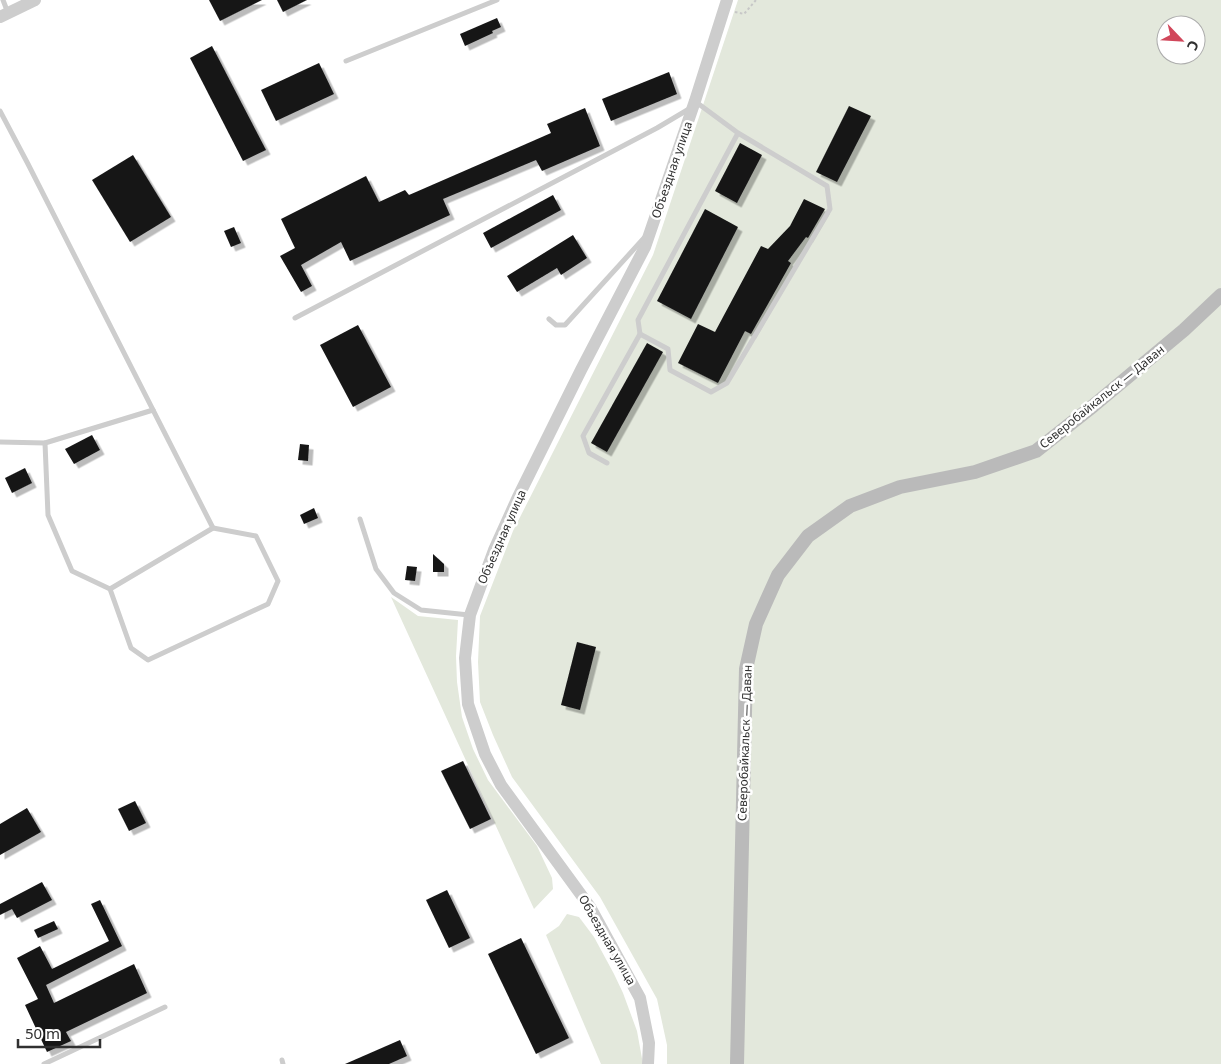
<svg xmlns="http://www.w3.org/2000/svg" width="1221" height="1064" font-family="'Noto Sans',sans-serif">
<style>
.green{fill:#e3e8dc;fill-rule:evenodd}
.building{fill:#171717;filter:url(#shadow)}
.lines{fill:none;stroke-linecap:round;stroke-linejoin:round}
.path{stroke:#c7c7c7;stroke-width:2;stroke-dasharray:2.5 2.5;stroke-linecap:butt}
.service{stroke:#cdcdcd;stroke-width:5}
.tertiary{stroke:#cdcdcd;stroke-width:12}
.secondary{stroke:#bababa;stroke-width:14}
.labels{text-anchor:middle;stroke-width:5;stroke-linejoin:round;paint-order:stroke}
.street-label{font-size:12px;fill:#303030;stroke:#fff}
</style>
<defs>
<filter id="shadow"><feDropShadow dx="4.5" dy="4.5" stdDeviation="0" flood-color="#0004"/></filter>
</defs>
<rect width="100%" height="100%" fill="#fff"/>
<g class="green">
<path d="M738,0H1221V1064H667V1045L657,999L600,897L512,777L493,735L480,702L478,662L480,616L513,531L653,255ZM1166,25H1196V55H1166Z"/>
<polygon points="391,597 418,616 458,620 456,656 457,682 462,717 473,749 488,780 537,846 552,878 553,889 534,909"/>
<polygon points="567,914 579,917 594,937 614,974 623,993 637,1031 643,1064 601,1064 546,935 559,926"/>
</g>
<g class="building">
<polygon points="209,0 262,0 220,21"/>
<polygon points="277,0 307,0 283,12"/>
<polygon points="497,18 501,27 492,31 493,33 465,46 460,34"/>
<polygon points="212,46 266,150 243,161 190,58"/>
<polygon points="319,63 334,94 276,121 261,90"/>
<polygon points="669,72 677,94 611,121 602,99"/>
<polygon points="849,106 871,116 837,182 816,172"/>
<polygon points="585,108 600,146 542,171 536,160 443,199 450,215 350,261 341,242 301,265 312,286 301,292 280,256 295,248 281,219 366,176 379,202 405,190 409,195 551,133 547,124"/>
<polygon points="740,143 762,155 737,203 715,191"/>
<polygon points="133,155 171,217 130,242 92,180"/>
<polygon points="553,195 561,210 491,248 483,233"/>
<polygon points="804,199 825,209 808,238 806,237 788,261 791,263 751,334 745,331 718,383 678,363 698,324 715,332 761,246 768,249 790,226"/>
<polygon points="705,209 738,227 691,319 657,301"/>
<polygon points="234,227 241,243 231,247 224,231"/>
<polygon points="573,235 587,258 561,275 557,268 517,292 507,276"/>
<polygon points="358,325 391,387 353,407 320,345"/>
<polygon points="647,343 663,352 607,452 591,443"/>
<polygon points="92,435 100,450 74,464 65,449"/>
<polygon points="300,444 309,445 308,461 298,460"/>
<polygon points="25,468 32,483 12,493 5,478"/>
<polygon points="314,508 318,518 304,524 300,515"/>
<polygon points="433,554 444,564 444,572 433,572"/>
<polygon points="407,566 417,567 415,581 405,580"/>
<polygon points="577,642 596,647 580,710 561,705"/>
<polygon points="463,761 491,819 470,829 441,771"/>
<polygon points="135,801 146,823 129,831 118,809"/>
<polygon points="27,808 41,832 0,855 0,824"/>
<polygon points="42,882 52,900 17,918 12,909 0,915 0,904"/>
<polygon points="447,890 470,938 449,948 426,900"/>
<polygon points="100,900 122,946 46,985 54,1003 134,964 147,993 66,1032 71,1041 47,1052 25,1005 38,999 17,958 40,946 52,969 109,941 91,904"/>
<polygon points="54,921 58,929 38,938 34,930"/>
<polygon points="521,938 569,1038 536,1054 488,954"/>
<polygon points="400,1040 407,1056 389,1064 345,1064"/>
</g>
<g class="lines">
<polyline class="path" points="735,12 744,14 756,0"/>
<g class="service">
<polyline points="3,0 8,13"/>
<polyline points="346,61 497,0"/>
<polyline points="696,102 738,133 827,186 830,209 727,383 711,392 670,370 668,349 640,334 638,320 738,133"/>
<polyline points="0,111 28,164 213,528"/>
<polyline points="295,318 657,128 689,109"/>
<polyline points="549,319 556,325 565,325 644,238"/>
<polyline points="0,442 45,443"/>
<polyline points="607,463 589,453 583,436 640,334"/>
<polyline points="360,519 376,569 394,593 421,610 469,615"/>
<polygon points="213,528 256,536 278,581 268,604 148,660 131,648 110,589"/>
<polyline points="110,589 72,571 48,515 45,443 153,410"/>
<polyline points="282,1060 283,1064"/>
<polyline points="44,1064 165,1007"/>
</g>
<g class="tertiary">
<polyline points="0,17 35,0"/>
<polyline points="648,1064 649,1043 640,998 590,907 501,785 485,754 468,704 465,658 470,615 494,550 518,497 581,370 645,247 695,101 727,0"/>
</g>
<polyline class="secondary" points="737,1064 746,669 756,624 778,575 808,536 850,506 900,487 975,472 1036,451 1093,406 1184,330 1221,295"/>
</g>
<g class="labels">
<g class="street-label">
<text transform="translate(672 170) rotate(-71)" y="4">Объездная улица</text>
<text transform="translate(1102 397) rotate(-39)" y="4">Северобайкальск — Даван</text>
<text transform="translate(502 537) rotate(-66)" y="4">Объездная улица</text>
<text transform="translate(745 743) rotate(-88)" y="4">Северобайкальск — Даван</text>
<text transform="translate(607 940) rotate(60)" y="4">Объездная улица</text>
</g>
</g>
<g transform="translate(1181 40) rotate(115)"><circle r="24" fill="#ffffff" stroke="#acacac"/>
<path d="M0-4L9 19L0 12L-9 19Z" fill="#d1475b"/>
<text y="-8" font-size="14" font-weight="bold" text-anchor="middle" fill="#303030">С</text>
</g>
<path d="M18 1039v8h82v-8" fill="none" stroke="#303030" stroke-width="2.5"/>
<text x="25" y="1039" font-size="15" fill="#303030" stroke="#ffffff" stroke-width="4" paint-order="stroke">50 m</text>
</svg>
